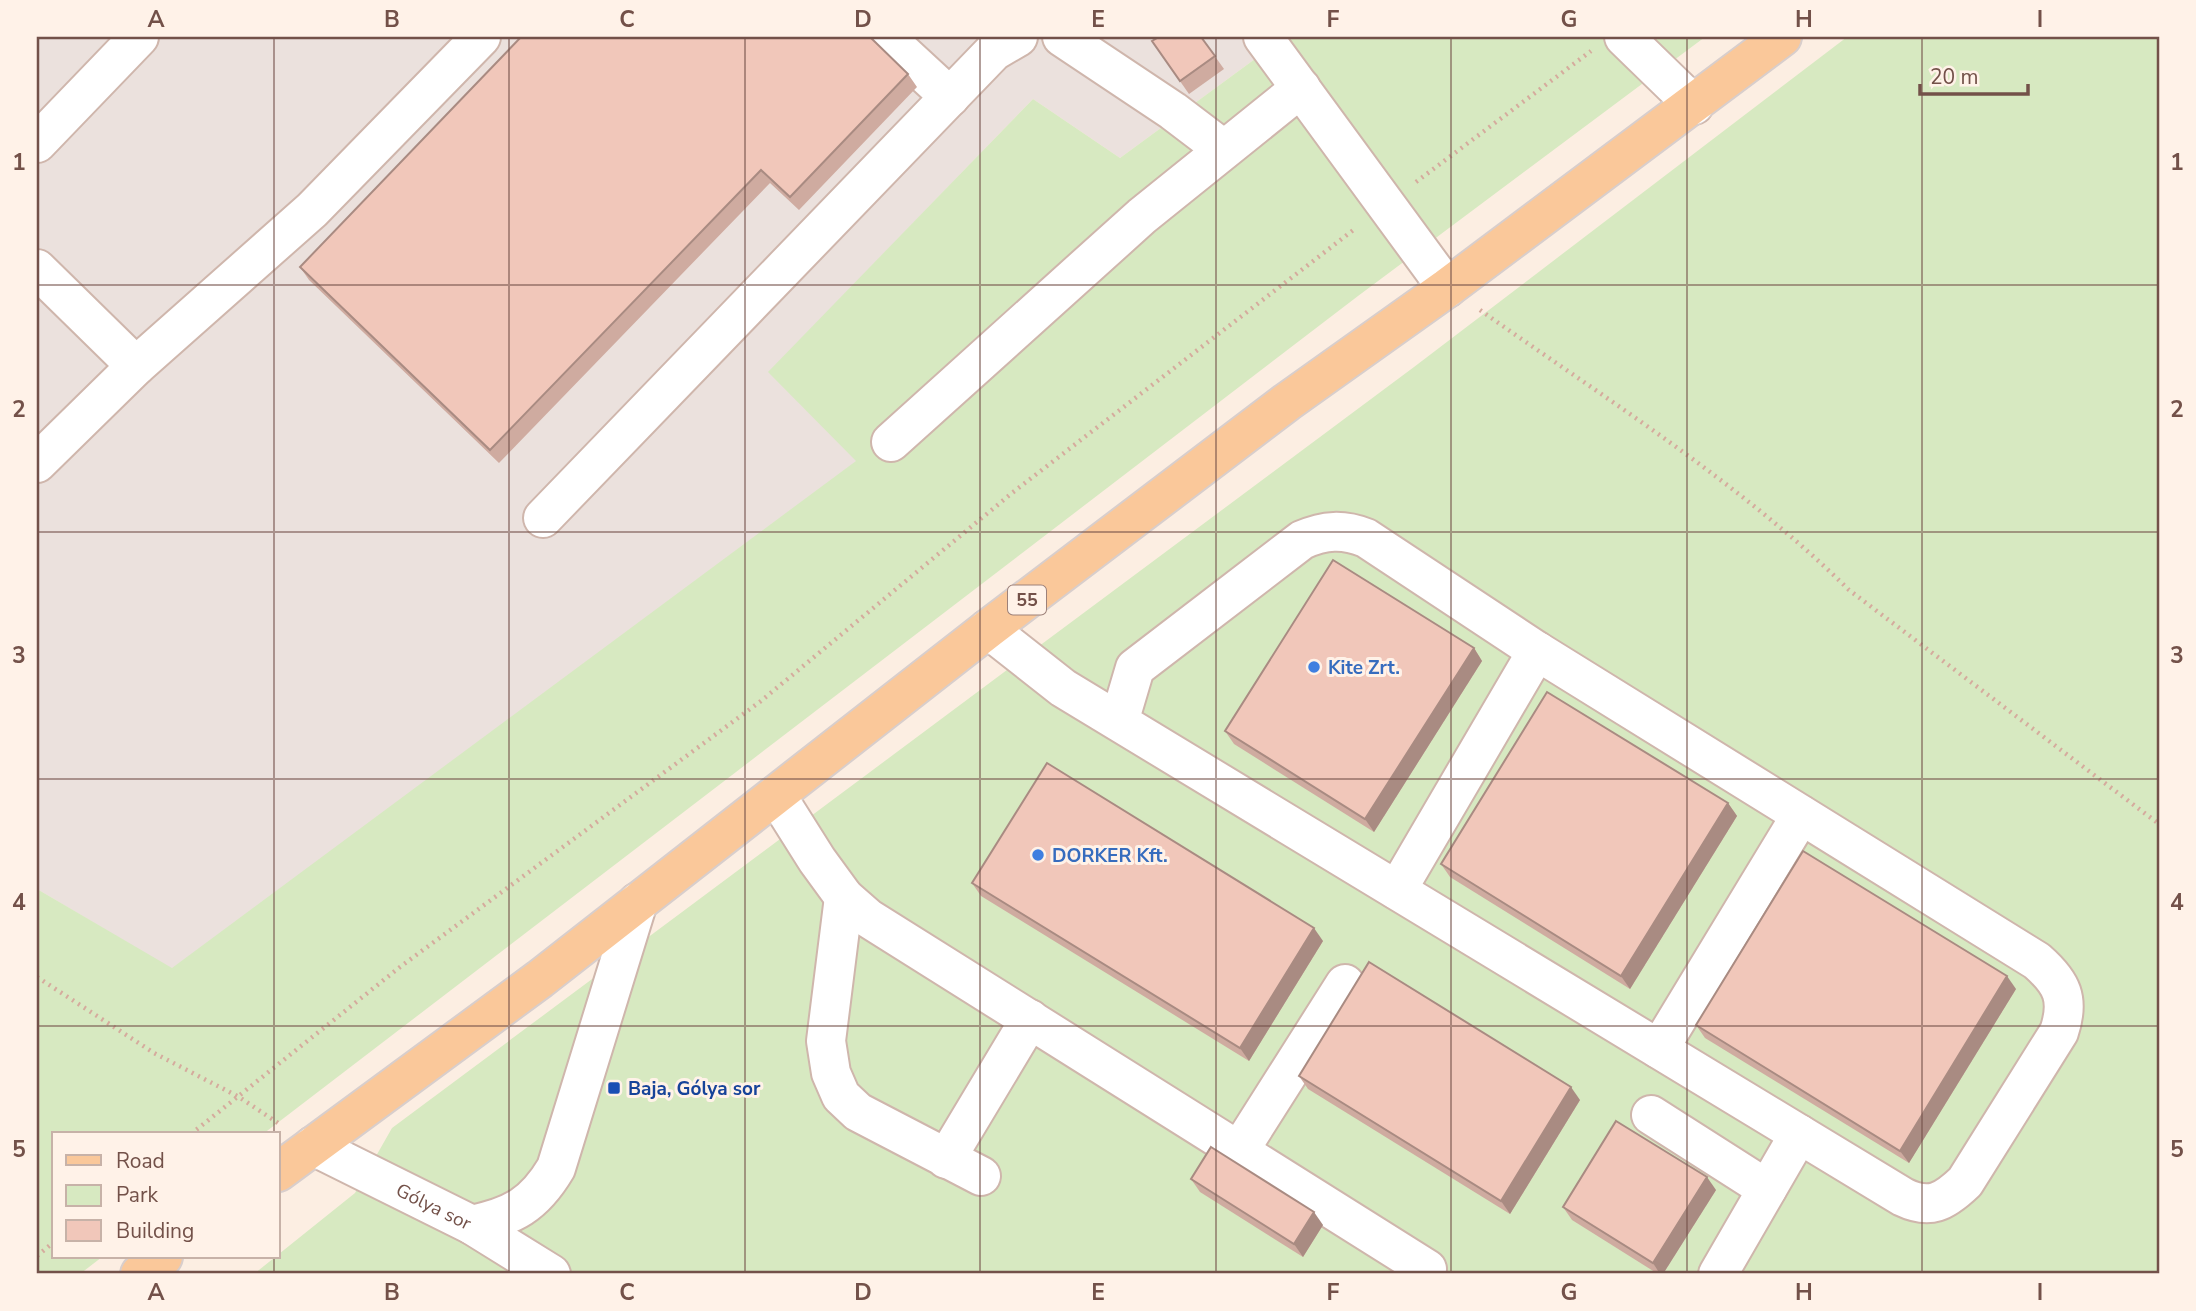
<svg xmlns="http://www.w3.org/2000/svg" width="2196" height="1311" font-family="'Nunito Sans',sans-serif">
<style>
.industrial{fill:#ebe1dd}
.green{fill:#d7e9c1}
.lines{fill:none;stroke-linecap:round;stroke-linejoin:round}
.minor-casing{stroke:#cfb6ac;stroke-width:42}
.major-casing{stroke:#d8cecc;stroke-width:42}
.path{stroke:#d5ab9d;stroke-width:4.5;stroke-dasharray:2 5;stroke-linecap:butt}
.minor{stroke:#fff;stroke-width:38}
.major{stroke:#fac89a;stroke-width:38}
.wall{fill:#cfaba0}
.shaded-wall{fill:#a98b82}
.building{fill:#f1c7ba;stroke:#a98b82;stroke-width:2}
.grid{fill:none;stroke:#735149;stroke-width:2;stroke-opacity:0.55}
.shop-dot{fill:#3f7fe0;stroke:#fff2e8;stroke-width:2.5}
.transit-dot{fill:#1a4fb4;stroke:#fff2e8;stroke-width:2.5}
.labels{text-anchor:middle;stroke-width:6;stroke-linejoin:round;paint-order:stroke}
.shield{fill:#fff2e8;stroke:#9d8179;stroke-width:2}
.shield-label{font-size:18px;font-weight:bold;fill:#735149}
.shop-label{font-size:19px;font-weight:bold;fill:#366cbe;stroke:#fff2e8;text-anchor:start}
.transit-label{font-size:19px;font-weight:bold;fill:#164399;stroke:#fff2e8;text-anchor:start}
.street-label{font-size:19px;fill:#735149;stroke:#fff2e8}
.neatline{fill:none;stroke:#735149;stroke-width:2.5}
.grid-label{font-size:23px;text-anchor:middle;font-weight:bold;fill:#735149}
</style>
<rect width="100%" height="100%" fill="#fceee2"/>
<polygon class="industrial" points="37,37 1285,37 1120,158 1033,99 769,372 857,461 172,969 37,889"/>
<g class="green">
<polygon points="1285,37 1705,37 1358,296 263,1134 54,1134 54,1257 102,1257 80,1274 37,1274 37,889 172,968 856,461 768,372 1033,99 1120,158"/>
<polygon points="1847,37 2159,37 2159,1274 254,1274 355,1193 392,1128 1414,367"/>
</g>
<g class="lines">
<defs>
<g id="minor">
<polyline points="885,37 950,97"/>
<polyline points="1062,37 1173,111 1223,149"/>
<polyline points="1263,37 1447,288"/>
<polyline points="1624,37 1694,105"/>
<polyline points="37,143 139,37"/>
<polyline points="37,269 136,366"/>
<polyline points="891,442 1142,216 1301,88"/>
<polyline points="37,463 136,366 312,210 481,37"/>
<polyline points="543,518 994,51 1018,37"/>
<path d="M988,629L1063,688L1903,1197C1930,1210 1944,1202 1965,1182L2059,1032C2070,999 2062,983 2037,961L1537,651L1366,538C1343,529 1325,530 1302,540L1135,668L1119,722"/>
<polyline points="776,795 817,860 844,897 868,918 1427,1269"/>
<polyline points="1397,890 1537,651"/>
<polyline points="844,897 826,1041 831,1073 841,1096 858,1112 981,1176"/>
<polyline points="1659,1049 1801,815"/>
<polyline points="1651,1115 1767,1189"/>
<path id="s1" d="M313,1146L472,1225L551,1274"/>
<polyline points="1239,1151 1345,984"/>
<polyline points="946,1159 1030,1019"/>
<path d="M472,1225C513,1216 534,1205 556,1168L638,902"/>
<polyline points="1718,1274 1799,1134"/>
</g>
<g id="major">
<polyline points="278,1172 540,979 988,629 1287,402 1447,288 1782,37"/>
<polyline points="140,1274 163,1257"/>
</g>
</defs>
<use href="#minor" class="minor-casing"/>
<use href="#major" class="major-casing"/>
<g class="path">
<polyline points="1416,182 1591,51"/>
<path d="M1480,310C1603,397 1742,484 1849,590L2159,824"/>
<polyline points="37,977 154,1053 239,1097 281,1125"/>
<polyline points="191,1134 400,967 761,701 1012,493 1356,228"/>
<polyline points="37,1256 54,1242"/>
</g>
<use href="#minor" class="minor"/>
<use href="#major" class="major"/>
</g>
<g class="wall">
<polygon points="1201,37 1224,69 1189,94 1152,41"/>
<polygon points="908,74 917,87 799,210 770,183 499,463 309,280 300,267"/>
<polygon points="1474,648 1482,661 1374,832 1234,744 1225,731"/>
<polygon points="1728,803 1737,816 1630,989 1450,877 1441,864"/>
<polygon points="972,883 1323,941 1249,1061 981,896"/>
<polygon points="2016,989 1909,1163 1705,1038 1696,1025"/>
<polygon points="1299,1076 1580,1100 1510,1214 1308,1089"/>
<polygon points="1191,1179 1323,1225 1303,1257 1200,1192"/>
<polygon points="1716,1190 1663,1274 1658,1274 1572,1220 1563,1207"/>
</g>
<g class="shaded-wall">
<polygon points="1474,648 1482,661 1374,832 1365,819"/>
<polygon points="1728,803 1737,816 1630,989 1621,976"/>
<polygon points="1314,928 1323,941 1249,1061 1240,1048"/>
<polygon points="2007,976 2016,989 1909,1163 1900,1151"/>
<polygon points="1571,1087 1580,1100 1510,1214 1501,1201"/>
<polygon points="1707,1177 1716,1190 1663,1274 1660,1274 1653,1263"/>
<polygon points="1314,1212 1323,1225 1303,1257 1294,1244"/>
</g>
<g class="building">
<polygon points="521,37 870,37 908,74 790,197 761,170 490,450 300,267"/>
<polygon points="1159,37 1201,37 1215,56 1180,81 1152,41"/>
<polygon points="1333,560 1474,648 1365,819 1225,731"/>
<polygon points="1547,692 1728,803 1621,976 1441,864"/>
<polygon points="1047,763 1314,928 1240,1048 972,883"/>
<polygon points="1803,851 2007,976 1900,1151 1696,1025"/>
<polygon points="1369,962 1571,1087 1501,1201 1299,1076"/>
<polygon points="1616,1121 1707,1177 1653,1263 1563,1207"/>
<polygon points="1211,1147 1314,1212 1294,1244 1191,1179"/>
</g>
<path class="grid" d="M274,37V1134M509,37V1274M745,37V1274M980,37V1274M1216,37V1274M1451,37V1274M1687,37V1274M1922,37V1274M37,285H2159M37,532H2159M37,779H2159M37,1026H2159M274,1257V1274"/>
<g class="shop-dot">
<circle cx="1314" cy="667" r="7"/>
<circle cx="1038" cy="855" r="7"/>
</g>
<rect class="transit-dot" x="607" y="1081" width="14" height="14" rx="3.5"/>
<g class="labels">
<rect class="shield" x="1008" y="585.5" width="38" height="29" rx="5"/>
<g class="shield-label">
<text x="1027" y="606">55</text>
</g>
<g class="shop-label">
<text x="1328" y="674">Kite Zrt.</text>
<text x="1052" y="862">DORKER Kft.</text>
</g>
<g class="transit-label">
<text x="628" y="1095">Baja, Gólya sor</text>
</g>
<g class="street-label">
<text dy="7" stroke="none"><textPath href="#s1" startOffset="135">Gólya sor</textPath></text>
</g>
</g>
<rect width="2196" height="1311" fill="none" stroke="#fff2e8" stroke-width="77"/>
<rect x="52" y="1132" width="228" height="126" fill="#fff2e8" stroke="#c7b2a8" stroke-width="2"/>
<rect x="66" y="1155" width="35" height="10" fill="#fac89a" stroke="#c7b2a8" stroke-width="2"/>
<text x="116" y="1168" font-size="21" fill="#735149">Road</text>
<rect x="66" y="1185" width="35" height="21" fill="#d7e9c1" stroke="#c7b2a8" stroke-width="2"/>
<text x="116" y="1202" font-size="21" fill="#735149">Park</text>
<rect x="66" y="1220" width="35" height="21" fill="#f1c7ba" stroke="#c7b2a8" stroke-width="2"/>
<text x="116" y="1238" font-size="21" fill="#735149">Building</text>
<path d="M1920 84v10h108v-10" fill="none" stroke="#735149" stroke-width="3.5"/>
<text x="1930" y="84" font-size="21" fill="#735149" stroke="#fff2e8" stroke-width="5" paint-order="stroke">20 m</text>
<rect x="38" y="38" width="2120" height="1234" class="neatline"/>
<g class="grid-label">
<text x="156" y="27">A</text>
<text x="392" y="27">B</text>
<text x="627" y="27">C</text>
<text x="863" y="27">D</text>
<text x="1098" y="27">E</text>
<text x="1333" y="27">F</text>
<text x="1569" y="27">G</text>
<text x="1804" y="27">H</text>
<text x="2040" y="27">I</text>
<text x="19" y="170">1</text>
<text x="2177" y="170">1</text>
<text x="19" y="417">2</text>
<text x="2177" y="417">2</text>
<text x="19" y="663">3</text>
<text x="2177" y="663">3</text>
<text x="19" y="910">4</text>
<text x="2177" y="910">4</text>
<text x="19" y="1157">5</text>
<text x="2177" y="1157">5</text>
<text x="156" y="1300">A</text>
<text x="392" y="1300">B</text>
<text x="627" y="1300">C</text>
<text x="863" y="1300">D</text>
<text x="1098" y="1300">E</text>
<text x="1333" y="1300">F</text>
<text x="1569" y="1300">G</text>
<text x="1804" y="1300">H</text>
<text x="2040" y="1300">I</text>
</g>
</svg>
